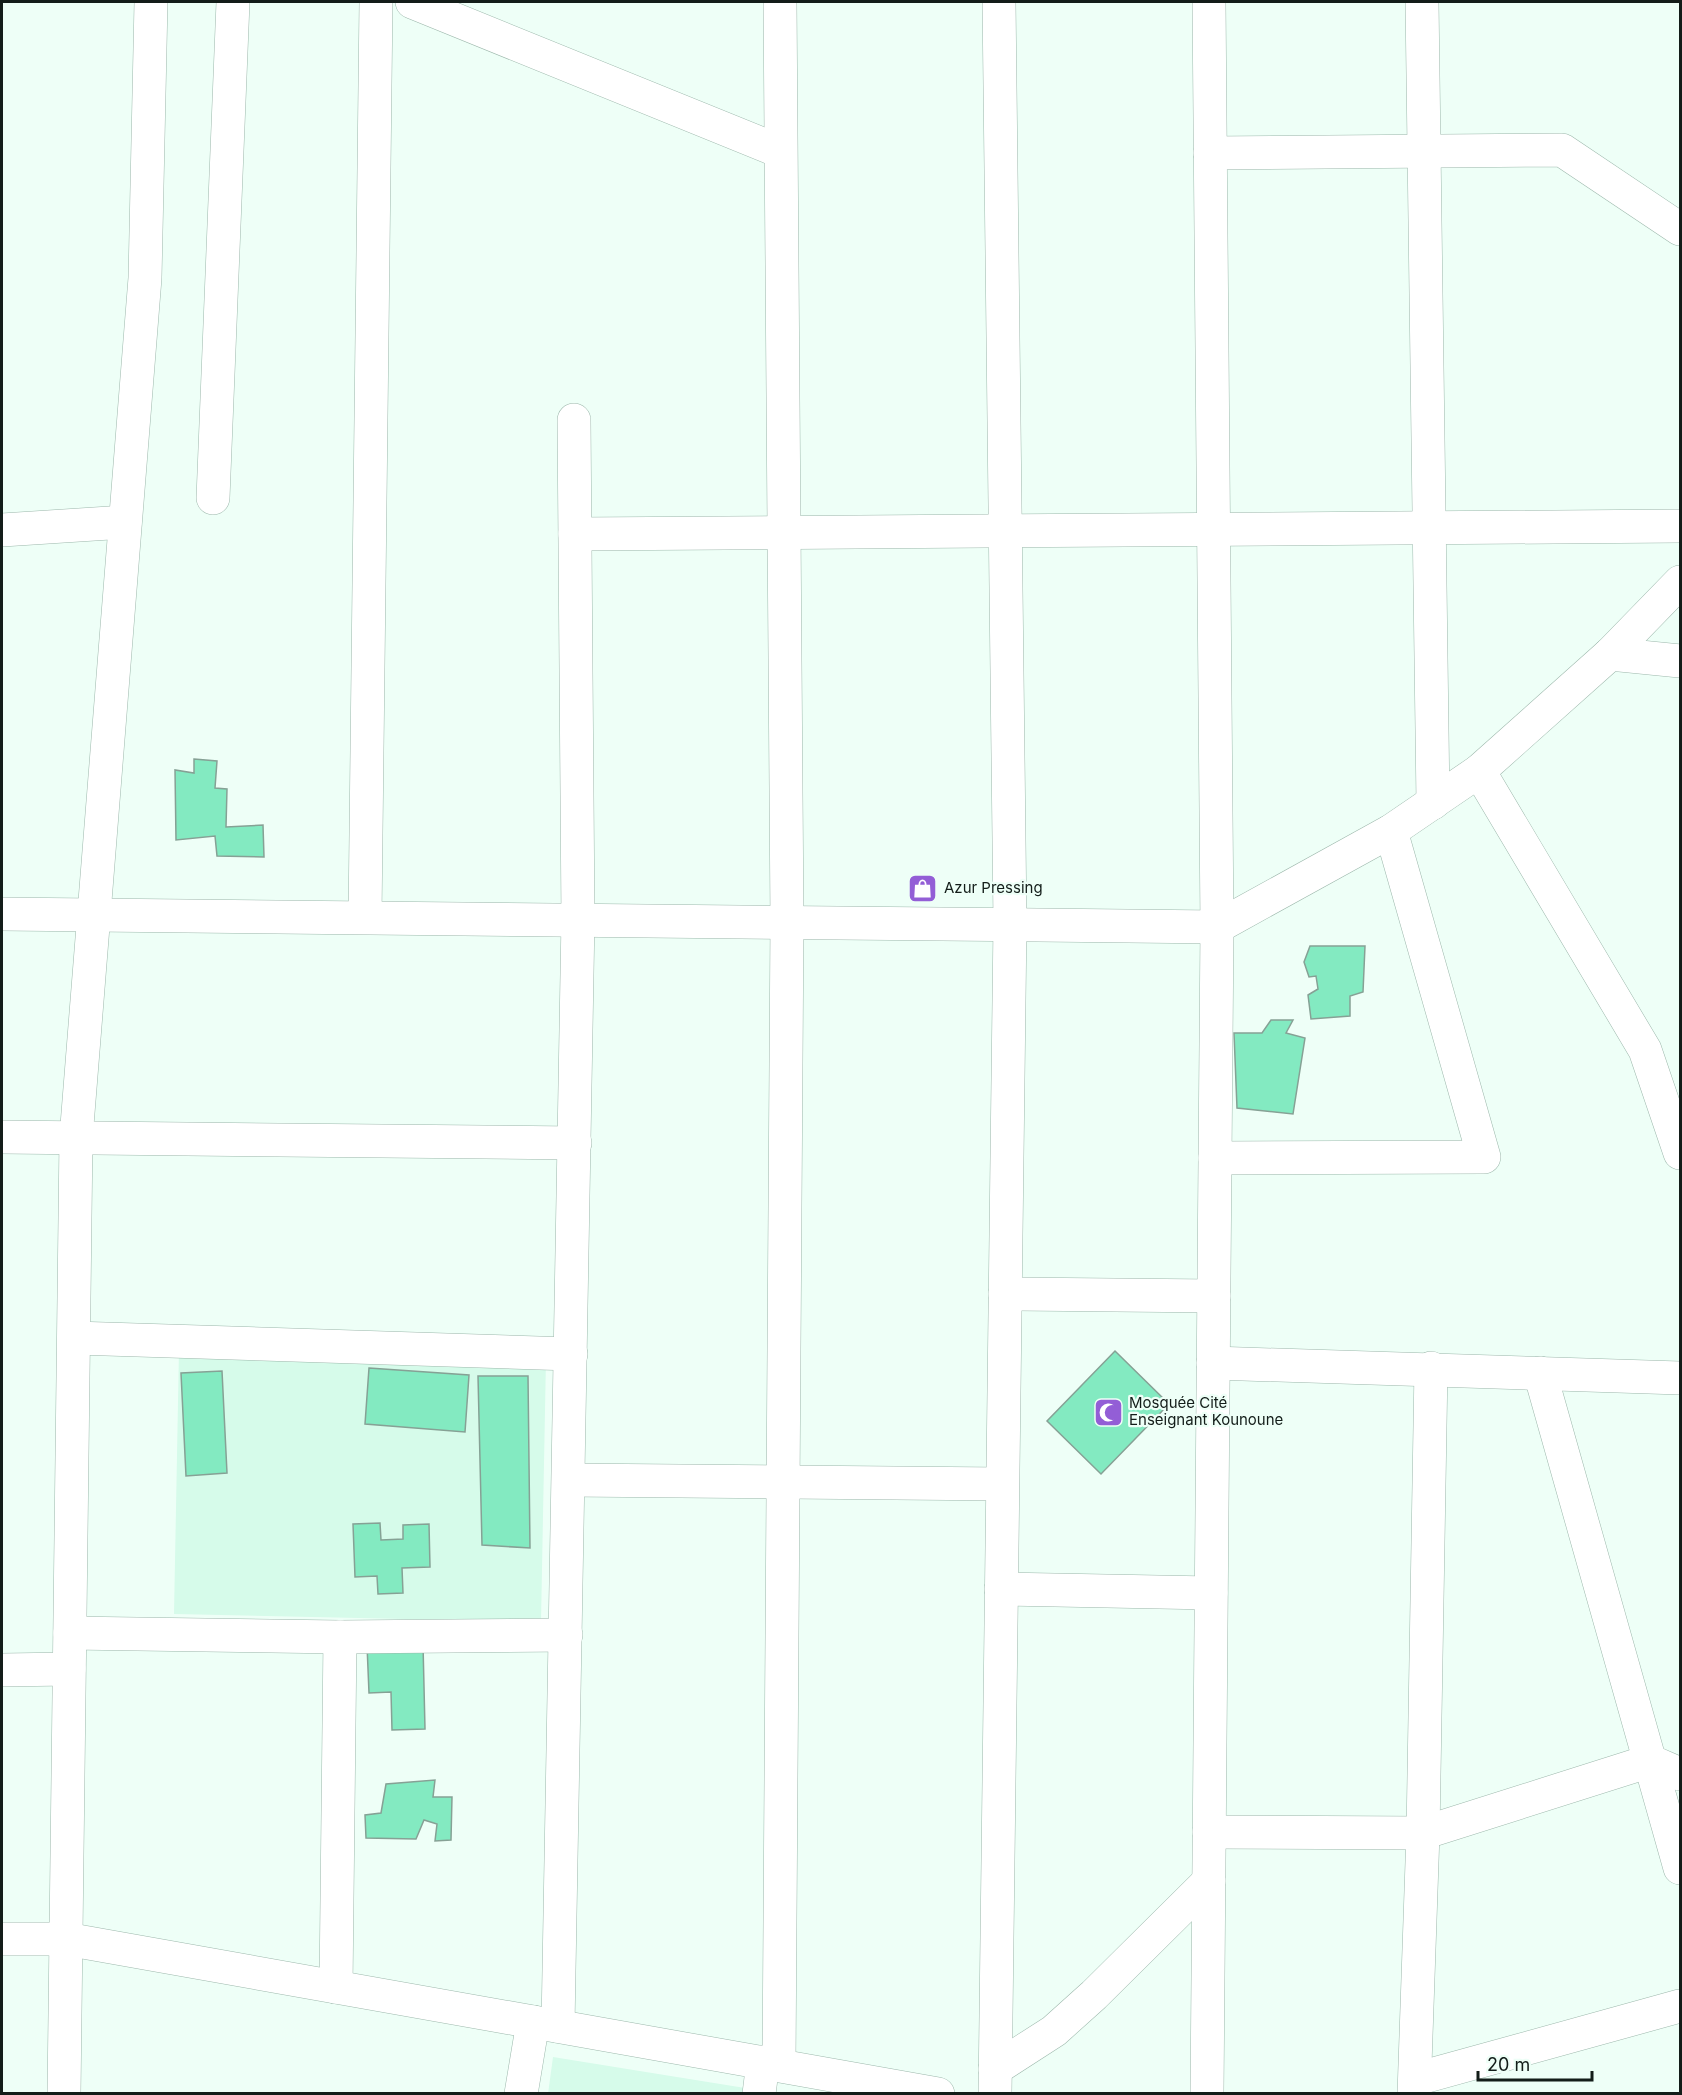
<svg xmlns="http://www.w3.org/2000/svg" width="1682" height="2095" font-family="Inter,sans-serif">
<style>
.built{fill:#d6fbea}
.building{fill:#83eac1;stroke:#86a195;stroke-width:1.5}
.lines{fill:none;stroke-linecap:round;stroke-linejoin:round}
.minor-casing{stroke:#9db8ac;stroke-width:34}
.minor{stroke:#fff;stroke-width:33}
.labels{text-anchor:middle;stroke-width:4.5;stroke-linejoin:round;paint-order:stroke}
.poi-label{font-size:15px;fill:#131d19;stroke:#eefff7;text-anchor:start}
</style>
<rect width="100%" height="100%" fill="#eefff7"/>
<g class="built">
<polygon points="179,1349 546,1358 541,1622 174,1614"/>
<polygon points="553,2057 745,2088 745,2094 548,2094"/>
</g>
<g class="building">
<polygon points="194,759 217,761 215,788 227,789 226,827 263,825 264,857 217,856 215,836 176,840 175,770 194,773"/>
<polygon points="1310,946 1365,946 1363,992 1350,996 1350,1016 1311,1019 1308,995 1318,989 1316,976 1309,977 1304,962"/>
<polygon points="1271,1020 1293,1020 1286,1033 1305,1038 1293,1114 1237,1108 1234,1033 1262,1033"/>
<polygon points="1115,1351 1169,1404 1101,1474 1047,1421"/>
<polygon points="369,1368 469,1375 465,1432 365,1424"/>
<polygon points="222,1371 227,1473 186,1476 181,1373"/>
<polygon points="478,1376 528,1376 530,1548 482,1545"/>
<polygon points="380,1523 381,1540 403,1539 403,1525 429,1524 430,1567 402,1568 403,1593 378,1594 377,1576 355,1577 353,1524"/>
<polygon points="423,1644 425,1729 392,1730 391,1692 369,1693 367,1645"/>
<polygon points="435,1780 433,1797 452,1797 451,1840 435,1841 437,1824 424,1820 416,1839 366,1838 365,1815 381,1813 386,1784"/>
</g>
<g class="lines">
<defs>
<g id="minor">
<polyline points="412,2 779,151"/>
<polyline points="1422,2 1433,803"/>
<polyline points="1210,153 1562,150 1680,229"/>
<polyline points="213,498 233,2"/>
<polyline points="2,530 125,522"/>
<polyline points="575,534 1680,526"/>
<polyline points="1610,654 1680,661"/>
<polyline points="1479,771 1645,1050 1680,1153"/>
<polyline points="2,914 1217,927 1391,831 1479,771 1610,654 1680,582"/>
<polyline points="365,917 376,2"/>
<polyline points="2,1137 575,1143"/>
<polyline points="1215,1158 1484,1157 1391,831"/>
<polyline points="1005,1294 1214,1296"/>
<polyline points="74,1338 571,1354"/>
<polyline points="1213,1363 1680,1378"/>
<polyline points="1540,1373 1680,1868"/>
<polyline points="569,1480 1002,1484"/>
<polyline points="1001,1589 1211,1593"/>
<polyline points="70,1633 340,1637 566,1635"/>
<polyline points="2,1670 69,1669"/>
<polyline points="1209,1832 1423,1833 1650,1761 1680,1774"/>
<polyline points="2,1939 66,1939 938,2094"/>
<polyline points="336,1987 340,1637"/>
<polyline points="558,2026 578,919 574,420"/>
<polyline points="779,2065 787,921 780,2"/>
<polyline points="995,2069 1054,2031 1094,1995 1209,1881"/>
<polyline points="1416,2079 1680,2006"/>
<polyline points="64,2094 76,1138 145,278 151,2"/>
<polyline points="521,2094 533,2022"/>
<polyline points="759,2094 763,2062"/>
<polyline points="995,2094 1010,923 999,2"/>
<polyline points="1207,2094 1217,927 1209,2"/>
<polyline points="1414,2094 1423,1833 1431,1368"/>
</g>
</defs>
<use href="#minor" class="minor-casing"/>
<use href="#minor" class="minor"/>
</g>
<defs>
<symbol id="shop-square" viewBox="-11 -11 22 22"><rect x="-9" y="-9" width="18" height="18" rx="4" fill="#935ed6" stroke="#eefff7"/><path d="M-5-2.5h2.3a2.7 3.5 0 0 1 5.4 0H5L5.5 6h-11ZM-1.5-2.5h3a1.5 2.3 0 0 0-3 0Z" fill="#fff"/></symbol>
<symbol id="mosque-square" viewBox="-11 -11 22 22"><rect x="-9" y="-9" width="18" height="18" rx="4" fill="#935ed6" stroke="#eefff7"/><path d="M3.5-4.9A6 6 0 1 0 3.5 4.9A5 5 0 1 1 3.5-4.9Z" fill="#fff"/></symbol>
</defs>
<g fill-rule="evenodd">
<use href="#shop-square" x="906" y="872" width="33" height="33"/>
<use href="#mosque-square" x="1092" y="1396" width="33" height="33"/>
</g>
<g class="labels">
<g class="poi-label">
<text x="944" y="893">Azur Pressing</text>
<text x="1129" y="1408">Mosquée Cité<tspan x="1129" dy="17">Enseignant Kounoune</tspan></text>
</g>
</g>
<rect width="1682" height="2095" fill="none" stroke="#131d19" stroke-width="6"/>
<path d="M1478 2071v9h114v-9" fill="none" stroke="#131d19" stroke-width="3"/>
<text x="1487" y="2071" font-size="18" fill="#131d19" stroke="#eefff7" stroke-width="4.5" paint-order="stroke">20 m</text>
</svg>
